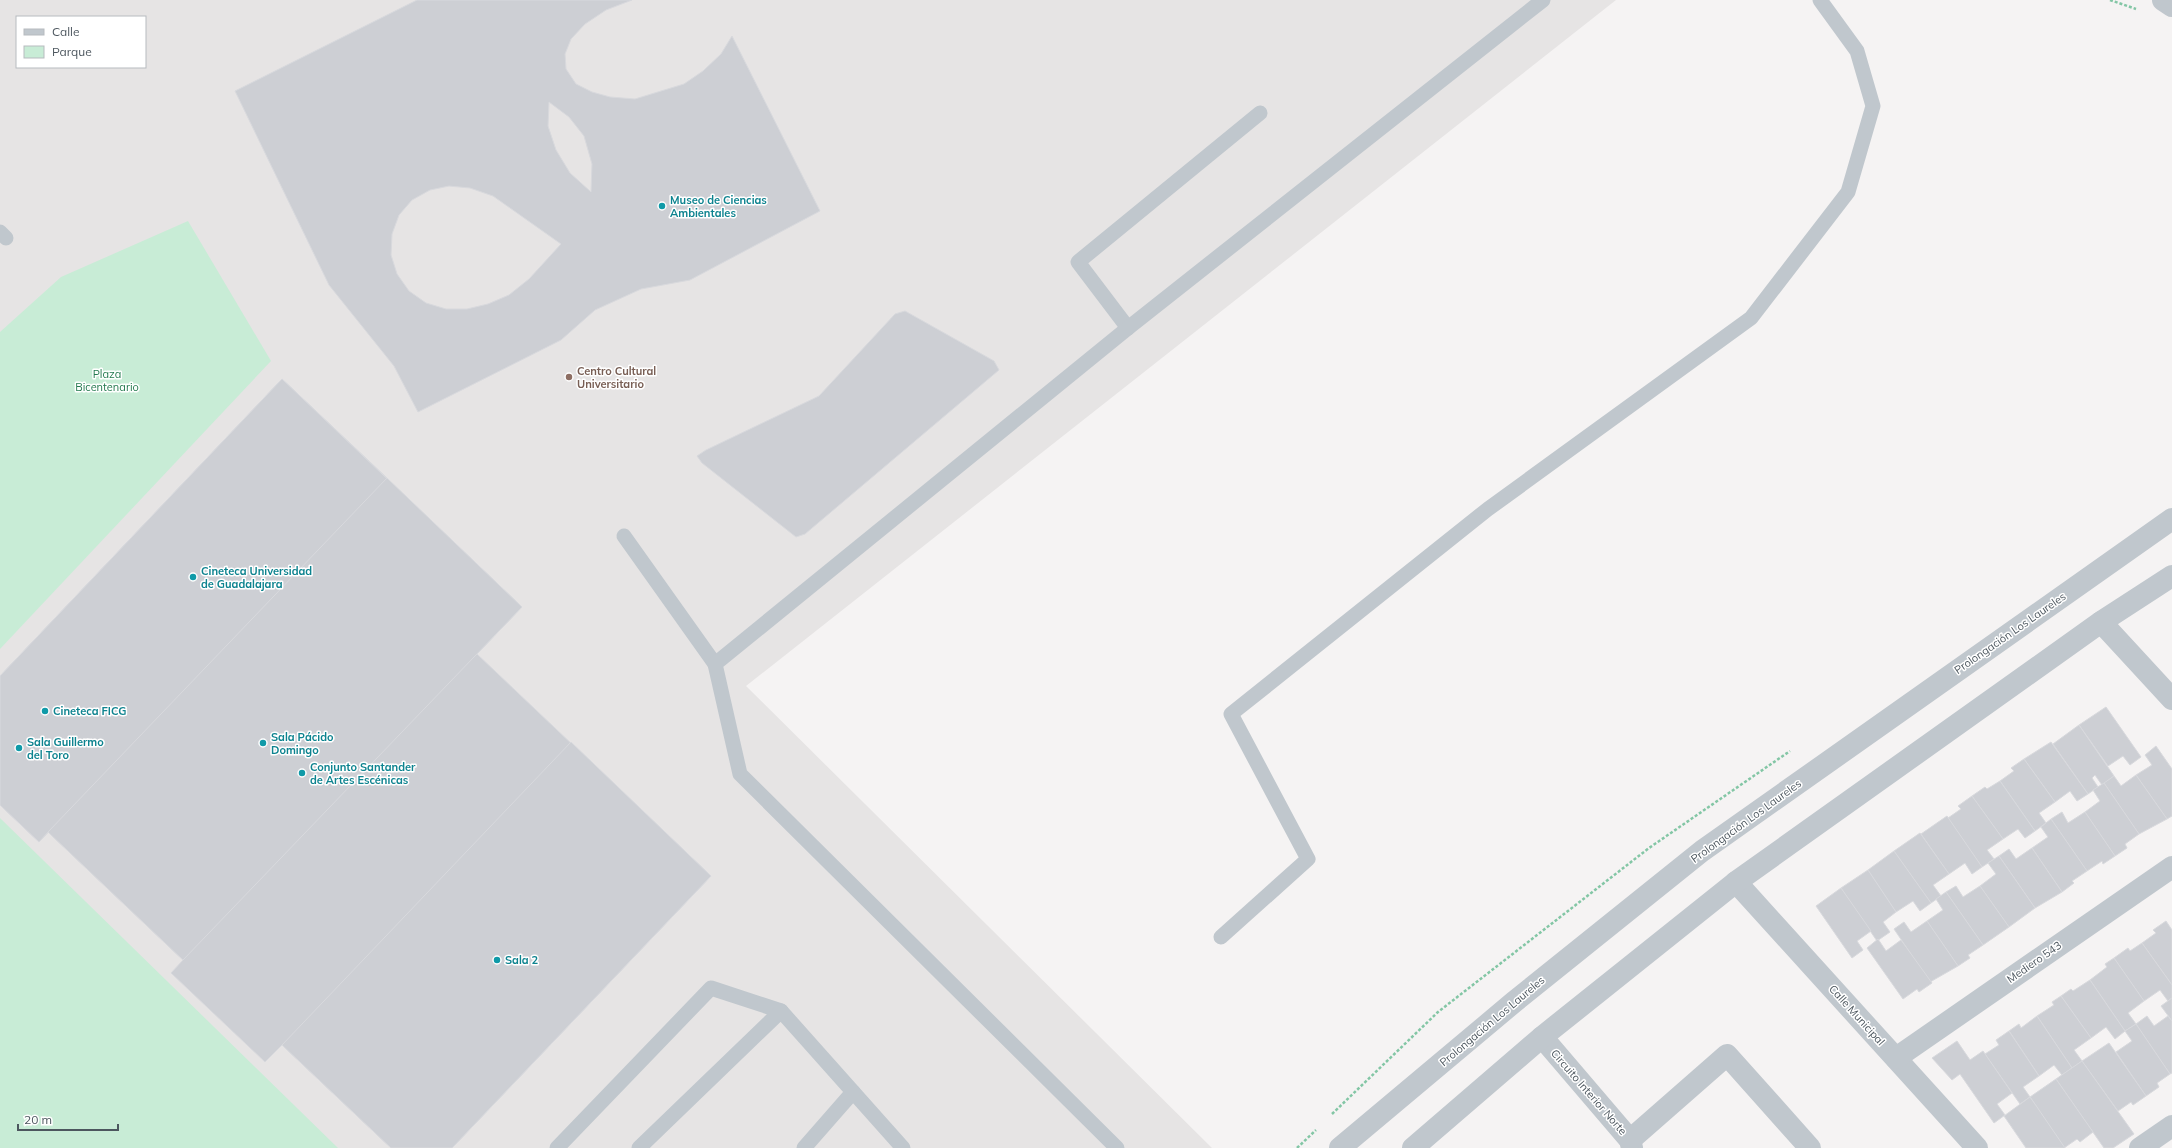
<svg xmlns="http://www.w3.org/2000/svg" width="2172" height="1148" font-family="Mulish,sans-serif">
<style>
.education{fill:#e6e4e4;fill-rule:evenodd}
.green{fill:#c8ecd6}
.building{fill:#cdcfd4;stroke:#d8d9dd;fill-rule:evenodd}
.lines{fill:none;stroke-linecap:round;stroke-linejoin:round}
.path{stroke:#83c6a5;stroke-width:2.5;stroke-dasharray:3 2;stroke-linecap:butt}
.service{stroke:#c0c7cd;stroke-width:15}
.minor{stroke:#c0c7cd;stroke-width:22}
.tertiary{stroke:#c0c7cd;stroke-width:22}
.culture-dot{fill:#0f9aa8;stroke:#fff;stroke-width:1.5}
.education-dot{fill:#8d6e63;stroke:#fff;stroke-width:1.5}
.labels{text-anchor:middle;stroke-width:3;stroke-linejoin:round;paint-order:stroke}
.culture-label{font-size:11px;font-weight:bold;fill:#0d838f;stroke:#fff;text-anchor:start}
.education-label{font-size:11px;font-weight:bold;fill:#785e54;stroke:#fff;text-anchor:start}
.park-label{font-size:11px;fill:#23794e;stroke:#fff}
.street-label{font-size:11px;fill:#4c565e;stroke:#fff}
</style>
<rect width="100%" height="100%" fill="#f5f3f3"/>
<path class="education" d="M0,0H1616L746,686L1212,1148H0ZM17,17H145V67H17Z"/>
<g class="green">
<polygon points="188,221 271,361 0,649 0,332 61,277"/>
<polygon points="0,818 338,1148 0,1148"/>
</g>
<g class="building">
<path d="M417,0H632L606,10L585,24L571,39L565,54L566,69L576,84L592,92L610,97L635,99L684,84L703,71L721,54L732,36L820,211L690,280L641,289L595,310L561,340L418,412L394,366L329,285L235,91ZM549,102L569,117L584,136L592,164L591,192L570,173L556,150L548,126ZM449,186L470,188L493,196L561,244L529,279L509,295L488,304L467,309H446L426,303L409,291L397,274L391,255L392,234L399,215L412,200L430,190Z"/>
<polygon points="905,311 994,361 999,370 805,534 796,537 702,463 697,456 706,450 819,396 895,314"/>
<polygon points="282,379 387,478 39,842 0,805 0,676"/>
<polygon points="282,379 522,607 477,654 711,876 452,1148 391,1148 282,1045 265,1062 171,973 183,960 48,832 39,842 0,805 0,676"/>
<polygon points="387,478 522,607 183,960 48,832"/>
<polygon points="2106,707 2141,757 2130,765 2123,756 2108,766 2079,725"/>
<polygon points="2079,725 2114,776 2102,785 2095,775 2092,778 2098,787 2088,794 2053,744"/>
<polygon points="571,742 711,876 452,1148 391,1148 282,1045"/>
<polygon points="2051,742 2088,794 2077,801 2070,791 2055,802 2024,759"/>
<polygon points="2156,746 2172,769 2172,816 2167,819 2136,775 2152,765 2145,755"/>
<polygon points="2024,759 2055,802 2039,813 2046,823 2035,831 2000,781 2014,771 2011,768"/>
<polygon points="2136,775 2167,819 2139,834 2104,783 2114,776 2121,786"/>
<polygon points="2000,781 2035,831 2025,838 2018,829 2003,839 1972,796 1985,787 1987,789"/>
<polygon points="2104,783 2139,834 2125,844 2127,848 2115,856 2085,812 2100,801 2093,790"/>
<polygon points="1972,796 2003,839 1987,850 1994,859 1982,867 1948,818 1961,809 1958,806"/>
<polygon points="2062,812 2068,823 2085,812 2115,856 2103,864 2102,861 2087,871 2051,819"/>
<polygon points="1947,816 1982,867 1972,874 1965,863 1949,874 1921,834"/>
<polygon points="2051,819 2087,871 2072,881 2074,883 2062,892 2032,848 2048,837 2041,827"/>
<polygon points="1920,833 1949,874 1933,885 1941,896 1931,903 1894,851"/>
<polygon points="2032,848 2062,892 2035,908 1999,856 2009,849 2016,859"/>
<polygon points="1894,851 1931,903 1920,911 1913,901 1896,912 1868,870"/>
<polygon points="1999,856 2035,908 2009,927 1980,886 1996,874 1988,863"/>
<polygon points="1868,870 1896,912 1883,922 1890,932 1877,941 1841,888"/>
<polygon points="1956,886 1963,897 1980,886 2009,927 1983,945 1946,892"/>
<polygon points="1841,888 1871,931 1857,941 1863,950 1852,958 1816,906"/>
<polygon points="1946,892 1983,945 1968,955 1970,958 1958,966 1927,921 1943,910 1936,899"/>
<polygon points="1927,921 1958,966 1930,982 1894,929 1904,922 1911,932"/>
<polygon points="2166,921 2172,930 2172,985 2142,943 2156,933 2153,930"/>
<polygon points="1878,939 1886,951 1901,940 1932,983 1919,992 1917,989 1903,999 1867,948"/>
<polygon points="2142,943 2172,985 2172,998 2168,1001 2160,990 2144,1001 2114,958 2128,948 2130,951"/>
<polygon points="2114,958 2144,1001 2128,1013 2136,1024 2125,1031 2090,980 2107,967 2105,964"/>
<polygon points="2090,980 2125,1031 2115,1039 2106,1027 2091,1038 2061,996 2071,989 2073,991"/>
<polygon points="2061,996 2091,1038 2074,1050 2082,1061 2072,1068 2037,1016 2054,1005 2052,1002"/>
<polygon points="2172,998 2172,1021 2161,1006"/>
<polygon points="2037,1016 2072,1068 2062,1075 2054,1065 2039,1076 2009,1031 2019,1024 2021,1028"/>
<polygon points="2147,1016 2154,1026 2168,1016 2172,1021 2172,1073 2170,1074 2136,1024"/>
<polygon points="2136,1024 2170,1074 2157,1083 2159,1087 2146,1096 2116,1052 2132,1041 2125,1031"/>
<polygon points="2009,1031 2039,1076 2023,1087 2030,1097 2020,1104 1985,1054 1999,1045 1996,1040"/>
<polygon points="1957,1041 1970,1060 1983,1051 2012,1093 1997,1104 2005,1115 1994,1123 1960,1074 1952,1080 1932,1058"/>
<polygon points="2109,1043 2146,1096 2133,1105 2131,1102 2118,1111 2082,1061"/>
<polygon points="2082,1061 2134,1134 2113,1148 2104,1148 2056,1079"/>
<polygon points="2056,1079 2093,1132 2080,1142 2077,1139 2064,1148 2030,1097"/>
<polygon points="2030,1097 2037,1107 2065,1148 2026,1148 2004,1116"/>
</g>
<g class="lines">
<g class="path">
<polyline points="2110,0 2136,9"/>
<polyline points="1332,1114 1438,1012 1649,848 1790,751"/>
<polyline points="1297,1148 1316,1130"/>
</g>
<g class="service">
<polyline points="0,232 6,238"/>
<polyline points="1128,328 1078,262 1260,113"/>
<polyline points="624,536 715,664"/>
<polyline points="1221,937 1308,859 1231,714 1488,509 1751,318 1848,192 1873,106 1857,51 1820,0"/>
<polyline points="557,1148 711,988 781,1011"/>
<polyline points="639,1148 781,1011 903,1148"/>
<polyline points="804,1148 853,1092"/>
<polyline points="1117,1148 740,774 715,664 1128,328 1543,0"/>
</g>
<g class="minor">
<polyline points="2101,622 2172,699"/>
<polyline points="1736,882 1977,1148"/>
<polyline points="1542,1037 1630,1140 1632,1148"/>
<polyline points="1896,1058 2172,867"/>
<polyline points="1630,1140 1727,1055 1810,1148"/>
<polyline points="1340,1148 1514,1002 1702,851 2172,519"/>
<polyline points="1413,1148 1542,1037 1736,882 2101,622 2172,576"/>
<polyline points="2140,1148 2172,1126"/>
</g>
<polyline class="tertiary" points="2163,0 2172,6"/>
</g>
<g class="culture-dot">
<circle cx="662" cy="206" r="4"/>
<circle cx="193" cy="577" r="4"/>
<circle cx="45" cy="711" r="4"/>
<circle cx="263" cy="743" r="4"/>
<circle cx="19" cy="748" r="4"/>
<circle cx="302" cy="773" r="4"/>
<circle cx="497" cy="960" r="4"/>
</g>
<circle class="education-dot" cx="569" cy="377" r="4"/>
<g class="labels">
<g class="culture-label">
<text x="670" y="204">Museo de Ciencias<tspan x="670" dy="13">Ambientales</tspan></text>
<text x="201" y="575">Cineteca Universidad<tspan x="201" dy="13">de Guadalajara</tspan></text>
<text x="53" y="715">Cineteca FICG</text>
<text x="271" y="741">Sala Pácido<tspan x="271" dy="13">Domingo</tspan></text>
<text x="27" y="746">Sala Guillermo<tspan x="27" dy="13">del Toro</tspan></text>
<text x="310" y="771">Conjunto Santander<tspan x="310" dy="13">de Artes Escénicas</tspan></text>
<text x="505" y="964">Sala 2</text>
</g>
<g class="education-label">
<text x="577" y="375">Centro Cultural<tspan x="577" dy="13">Universitario</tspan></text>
</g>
<g class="park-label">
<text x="107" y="378">Plaza<tspan x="107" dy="13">Bicentenario</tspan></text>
</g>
<g class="street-label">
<text transform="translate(2010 633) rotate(-35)" y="4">Prolongación Los Laureles</text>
<text transform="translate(1746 821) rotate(-36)" y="4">Prolongación Los Laureles</text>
<text transform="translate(2034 962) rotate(-35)" y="4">Mediero 543</text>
<text transform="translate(1857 1015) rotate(48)" y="4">Calle Municipal</text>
<text transform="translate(1492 1021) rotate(-40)" y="4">Prolongación Los Laureles</text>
<text transform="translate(1589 1092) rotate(49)" y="4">Circuito Interior Norte</text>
</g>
</g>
<rect x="16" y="16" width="130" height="52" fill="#ffffff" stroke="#b7bbbf"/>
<rect x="24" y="29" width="20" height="6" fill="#c0c7cd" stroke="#b7bbbf"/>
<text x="52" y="36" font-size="12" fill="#4c565e">Calle</text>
<rect x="24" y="46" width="20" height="12" fill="#c8ecd6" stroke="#b7bbbf"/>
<text x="52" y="56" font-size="12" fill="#4c565e">Parque</text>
<path d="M18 1124v6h100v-6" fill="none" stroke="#4c565e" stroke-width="2"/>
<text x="24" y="1124" font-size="12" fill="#4c565e" stroke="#ffffff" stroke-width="3" paint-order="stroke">20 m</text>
</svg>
